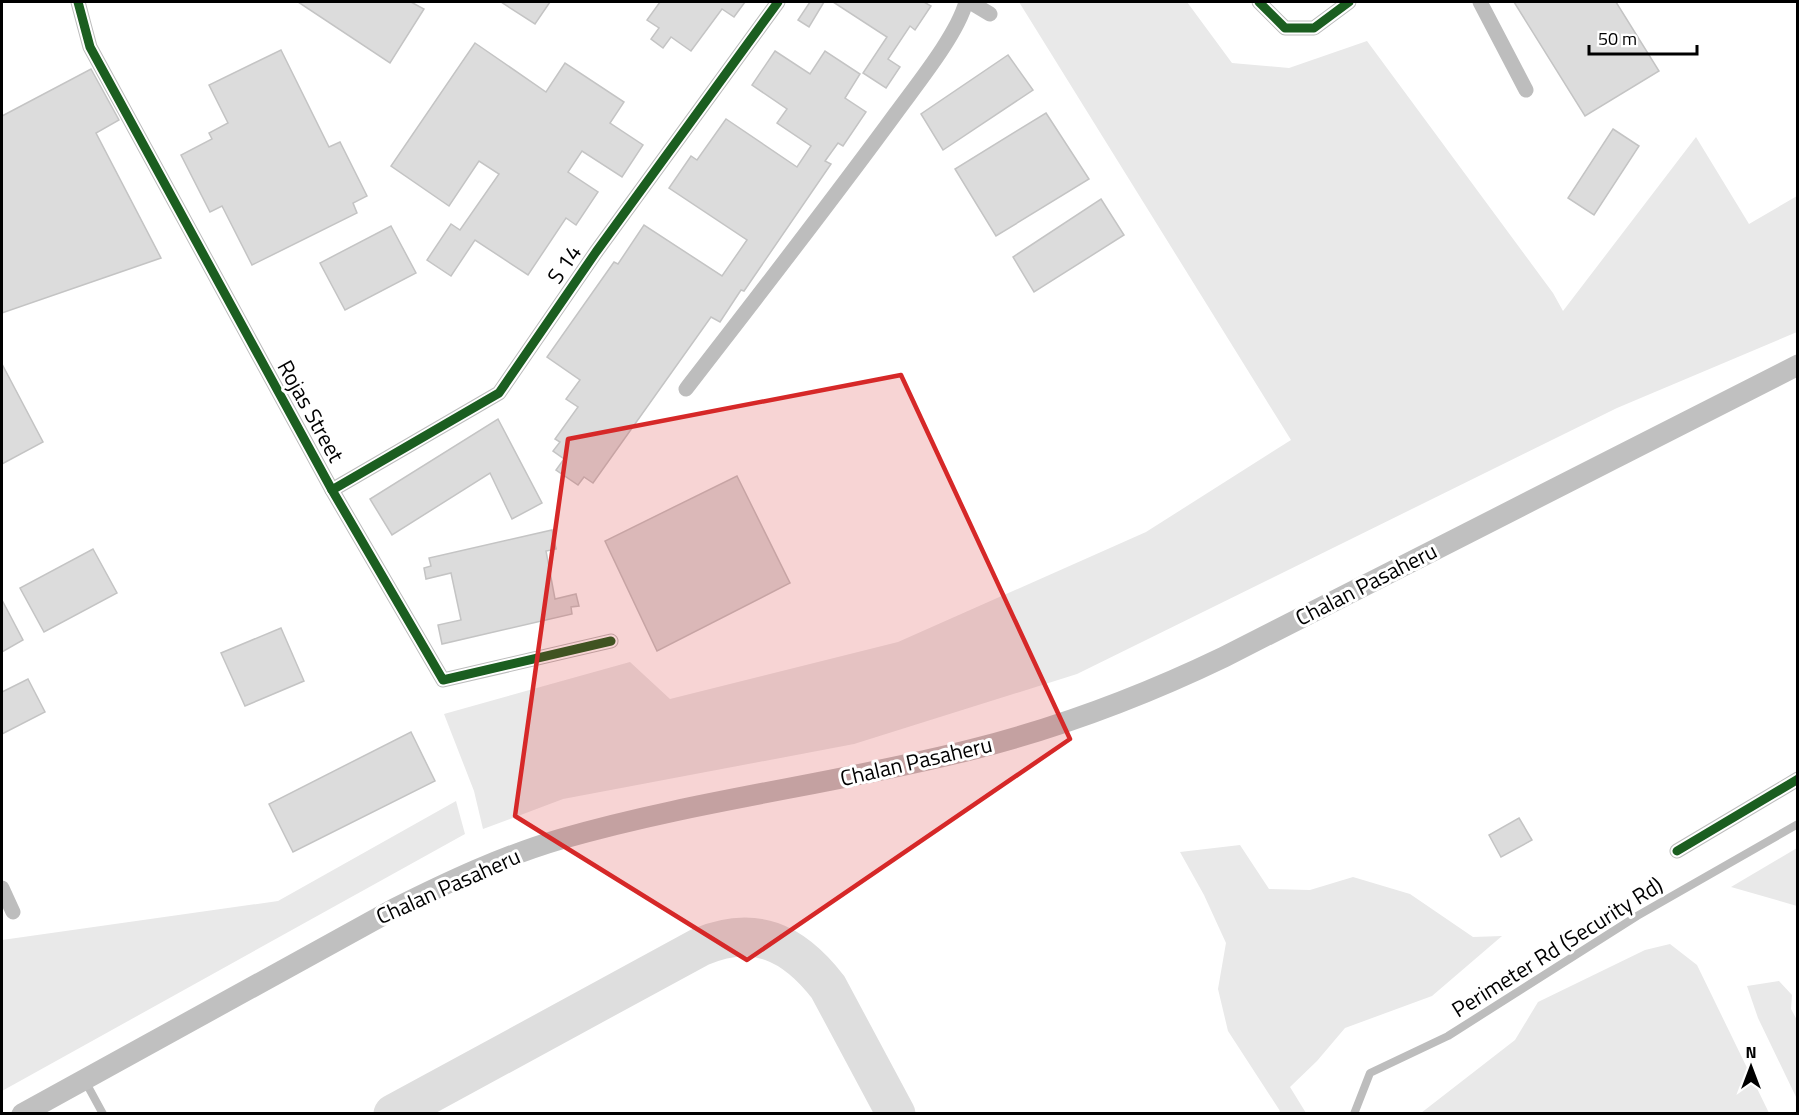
<svg xmlns="http://www.w3.org/2000/svg" width="1799" height="1115" font-family="'Titillium Web',sans-serif">
<style>
.green{fill:#e9e9e9}
.lines{fill:none;stroke-linecap:round;stroke-linejoin:round}
.taxiway{stroke:#dedede;stroke-width:39}
.building{fill:#dcdcdc;stroke:#c4c4c4;stroke-width:1.5}
.service{stroke:#bdbdbd;stroke-width:8}
.minor{stroke:#bdbdbd;stroke-width:15}
.secondary{stroke:#c0c0c0;stroke-width:21}
.cycleway-casing{stroke:#fff;stroke-width:13}
.cycleway{stroke:#1b5e20;stroke-width:9}
.marked{fill:#d62828;fill-opacity:0.2;stroke:#d62828;stroke-width:4.5;stroke-linejoin:round}
.labels{text-anchor:middle;stroke-width:6;stroke-linejoin:round;paint-order:stroke}
.street-label{font-size:22px;fill:#000;stroke:#fff}
</style>
<rect width="100%" height="100%" fill="#fff"/>
<g class="green">
<polygon points="1019,2 1187,2 1232,63 1289,68 1367,41 1553,293 1563,311 1696,137 1749,224 1797,196 1797,332 1617,408 1077,674 854,744 563,799 483,829 474,791 444,714 630,662 670,699 898,642 1146,532 1291,440"/>
<polygon points="456,801 465,834 2,1091 2,940 278,901"/>
<polygon points="1240,845 1269,889 1310,890 1353,877 1410,894 1473,937 1502,936 1432,996 1345,1028 1317,1061 1290,1087 1306,1113 1279,1113 1280,1111 1228,1031 1218,989 1226,943 1204,895 1180,852"/>
<polygon points="1797,848 1797,906 1731,887"/>
<polygon points="1670,944 1697,965 1769,1113 1421,1113 1515,1040 1538,1002 1645,950"/>
<polygon points="1779,981 1792,995 1791,1009 1797,1020 1797,1099 1758,1018 1747,986"/>
</g>
<g class="lines">
<path class="taxiway" d="M393,1114L700,947C755,924 793,942 828,987L896,1114"/>
</g>
<g class="building">
<polygon points="298,2 411,2 424,9 390,63"/>
<polygon points="501,2 550,2 535,24"/>
<polygon points="660,2 745,2 734,17 722,9 691,51 671,37 663,48 651,39 659,28 647,20"/>
<polygon points="810,2 824,2 809,27 798,20"/>
<polygon points="833,2 924,2 931,6 915,30 910,26 888,59 900,67 886,88 863,73 887,37"/>
<polygon points="1514,2 1616,2 1659,71 1585,116"/>
<polygon points="475,43 546,92 565,63 624,102 610,123 643,145 622,177 582,151 568,172 598,192 576,225 566,218 528,275 475,240 451,276 427,260 451,224 460,230 499,174 479,161 449,206 391,166"/>
<polygon points="281,50 329,147 340,142 367,196 353,203 357,213 252,265 222,206 210,212 181,155 212,139 209,133 228,123 209,85"/>
<polygon points="775,51 810,74 825,51 860,74 845,98 866,112 843,146 838,143 825,161 831,164 744,291 741,290 720,322 711,317 593,483 584,477 578,485 556,470 564,459 553,451 560,442 555,439 578,407 566,399 580,380 547,357 614,262 618,264 644,225 722,276 747,240 669,188 691,156 697,160 726,119 797,167 811,146 777,123 787,109 752,85"/>
<polygon points="1008,55 1033,90 943,150 921,114"/>
<polygon points="91,69 119,120 96,133 161,258 2,313 2,116"/>
<polygon points="1046,113 1089,179 996,236 955,169"/>
<polygon points="1613,129 1639,146 1594,215 1568,198"/>
<polygon points="1101,199 1124,235 1034,292 1013,257"/>
<polygon points="391,226 416,273 345,310 320,263"/>
<polygon points="2,364 43,442 2,464"/>
<polygon points="498,419 542,503 512,519 490,473 392,535 370,499"/>
<polygon points="737,476 790,583 657,651 605,541"/>
<polygon points="552,530 556,549 546,551 555,599 576,594 579,606 571,607 572,614 442,644 438,625 461,620 451,573 426,579 424,568 431,566 429,558"/>
<polygon points="93,549 117,593 44,632 20,588"/>
<polygon points="2,600 23,640 2,652"/>
<polygon points="281,628 304,681 245,706 221,653"/>
<polygon points="28,679 45,712 2,734 2,692"/>
<polygon points="411,732 435,781 293,852 269,804"/>
<polygon points="1519,818 1532,840 1501,857 1489,835"/>
</g>
<g class="lines">
<g class="service">
<polyline points="85,1081 103,1114"/>
<polyline points="1354,1114 1370,1073 1448,1036 1637,916 1798,824"/>
</g>
<g class="minor">
<polyline points="78,2 90,47 332,490 443,680 611,641"/>
<polyline points="970,2 990,14"/>
<polyline points="1259,2 1285,28 1314,28 1349,2"/>
<polyline points="1480,2 1526,90"/>
<path d="M686,389C757,297 828,206 896,113C917,84 957,35 966,2"/>
<polyline points="332,490 499,393 596,252 778,2"/>
<polyline points="1677,851 1798,779"/>
<polyline points="2,888 13,912"/>
</g>
<path class="secondary" d="M22,1114L394,909C448,882 503,856 561,839C696,800 837,784 974,749C1061,727 1143,696 1224,657L1798,365"/>
<defs>
<g id="cycleway">
<polyline points="78,2 90,47 332,490 443,680 611,641"/>
<polyline points="1259,2 1285,28 1314,28 1349,2"/>
<polyline points="332,490 499,393 596,252 778,2"/>
<polyline points="1677,851 1798,779"/>
</g>
</defs>
<use href="#cycleway" class="cycleway-casing"/>
<use href="#cycleway" class="cycleway"/>
</g>
<path class="marked" d="M901,375L1070,739L747,960L515,816L568,439Z"/>
<g class="labels">
<g class="street-label">
<text transform="translate(564 264) rotate(-55)" y="8">S 14</text>
<text transform="translate(311 411) rotate(61)" y="8">Rojas Street</text>
<text transform="translate(1366 584) rotate(-27)" y="8">Chalan Pasaheru</text>
<text transform="translate(916 761) rotate(-13)" y="8">Chalan Pasaheru</text>
<text transform="translate(448 886) rotate(-24)" y="8">Chalan Pasaheru</text>
<text transform="translate(1557 947) rotate(-32)" y="8">Perimeter Rd (Security Rd)</text>
</g>
</g>
<rect width="1799" height="1115" fill="none" stroke="#000000" stroke-width="6"/>
<g transform="translate(1751 1067)" stroke="#ffffff" stroke-width="4.5" paint-order="stroke">
<path d="M0-4.5L10 22L0 15L-10 22Z" fill="#000000"/>
<text y="-9" font-size="16" font-weight="bold" text-anchor="middle" fill="#000000">N</text>
</g>
<path d="M1589 45v9h108v-9" fill="none" stroke="#000000" stroke-width="3"/>
<text x="1598" y="45" font-size="18" fill="#000000" stroke="#ffffff" stroke-width="4.5" paint-order="stroke">50 m</text>
</svg>
